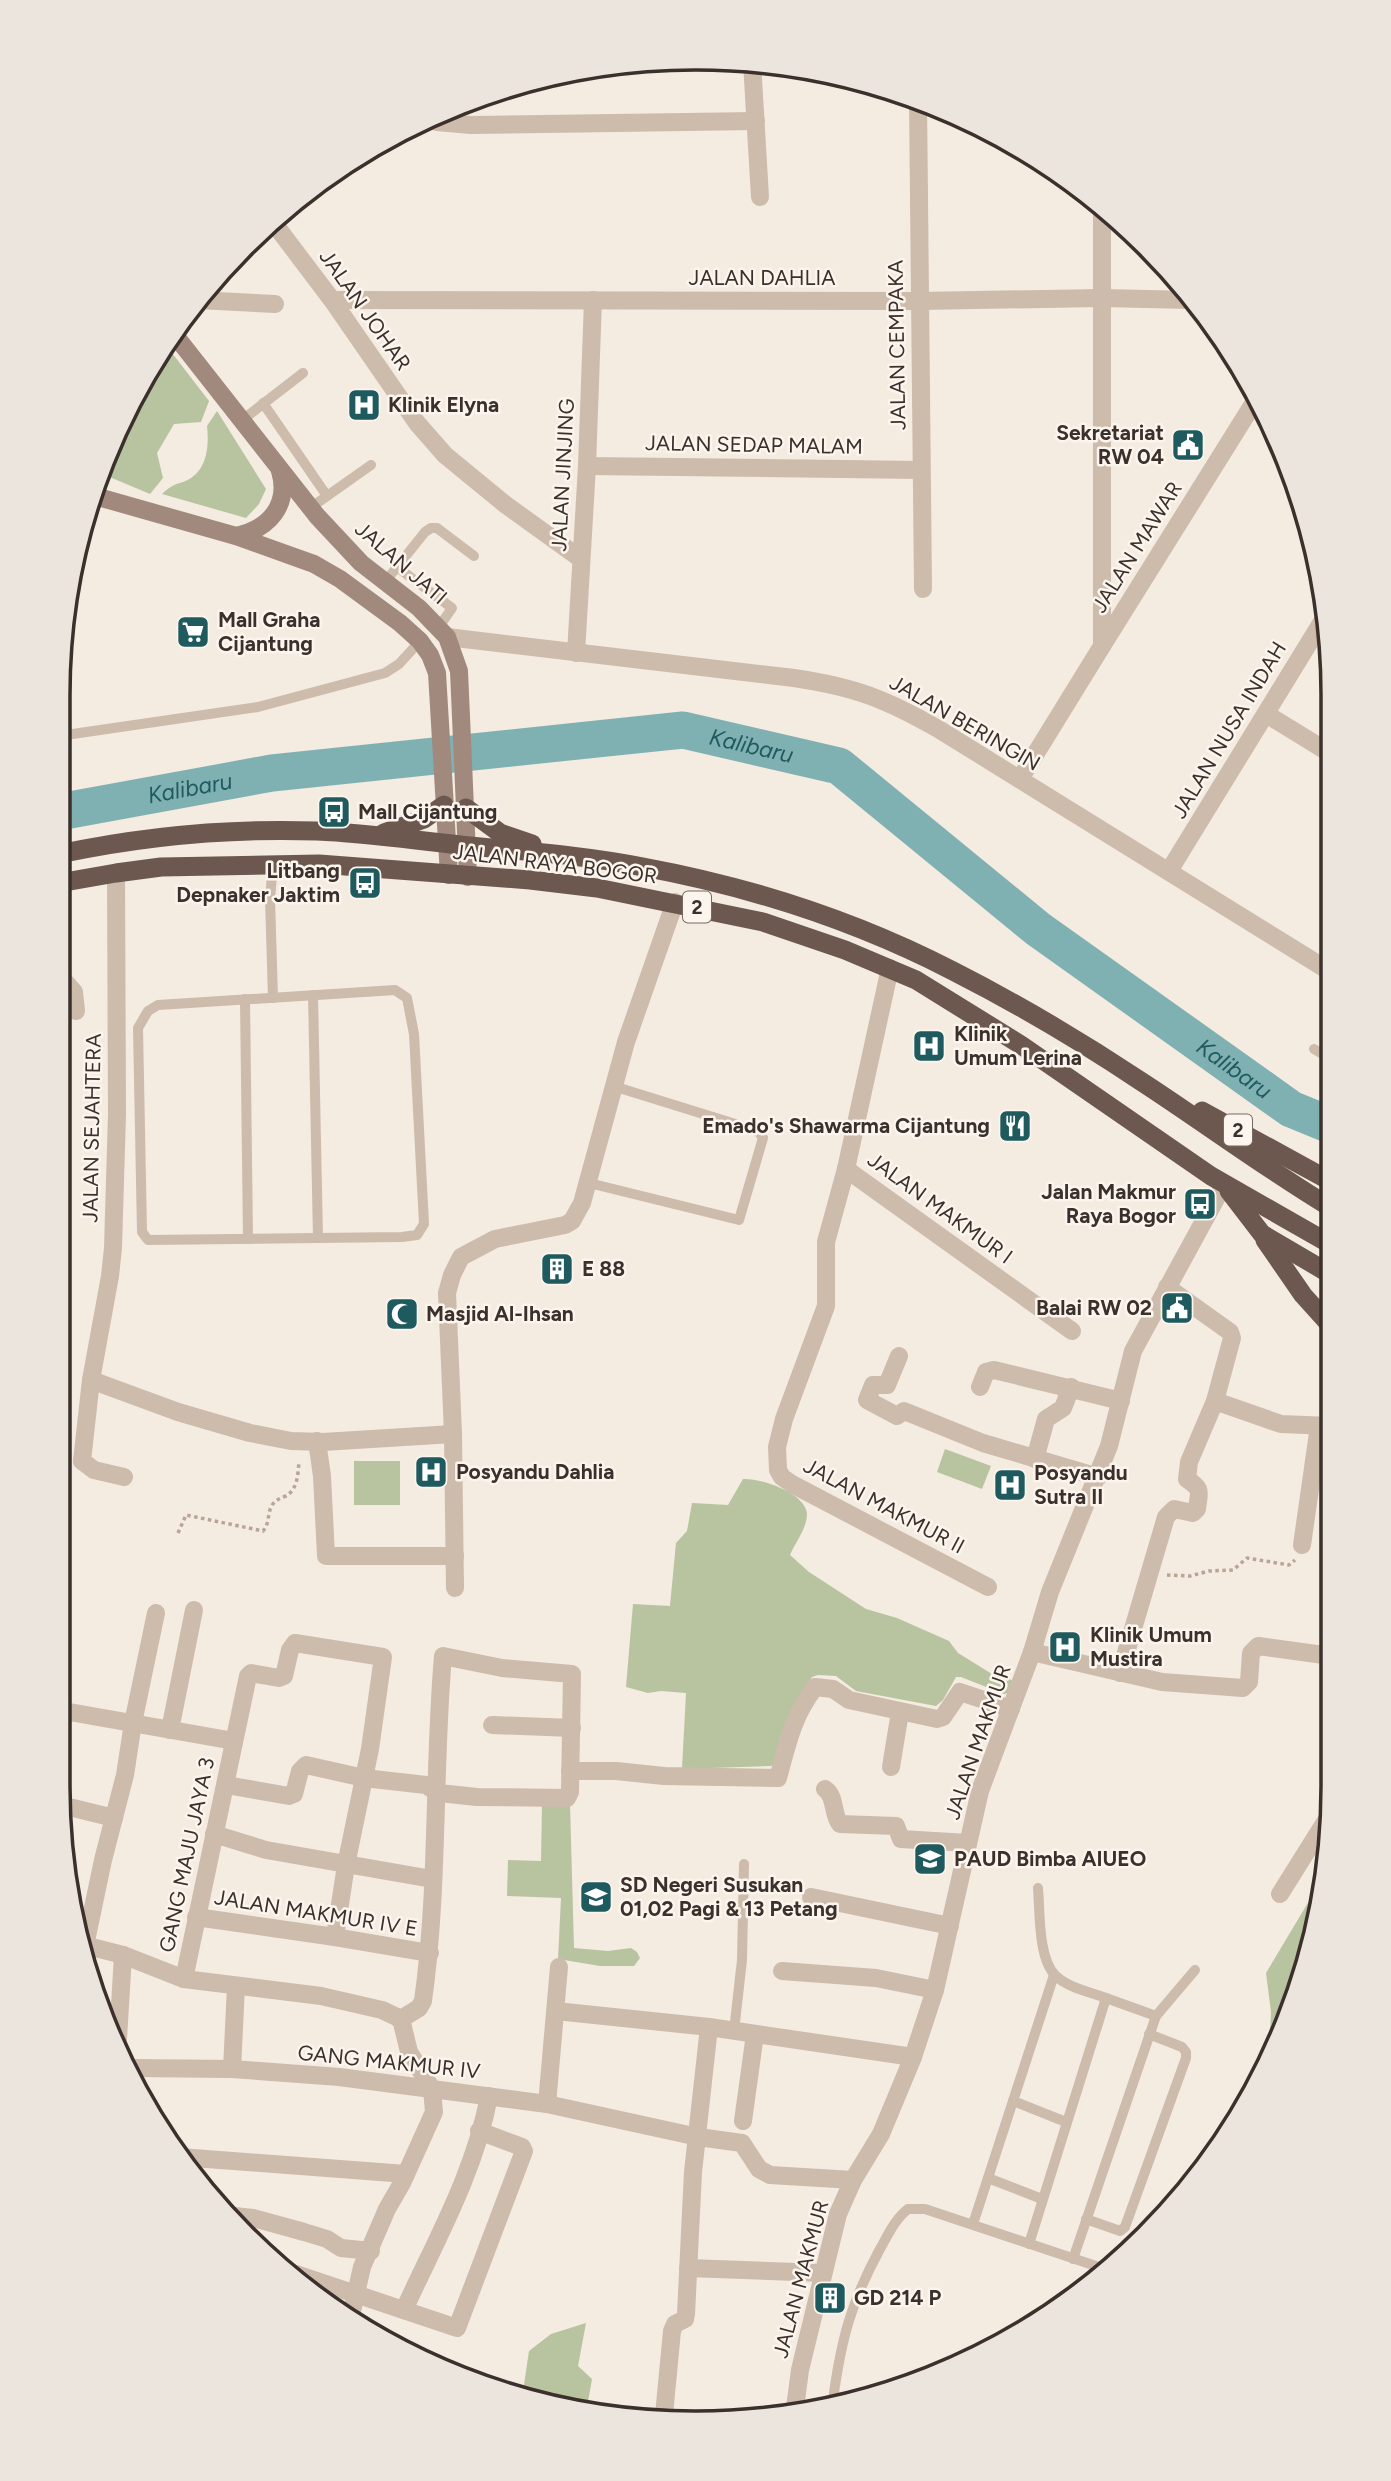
<svg xmlns="http://www.w3.org/2000/svg" width="1391" height="2481" font-family="Figtree,sans-serif">
<style>
.green{fill:#b8c4a0}
.lines{fill:none;stroke-linecap:round;stroke-linejoin:round}
.river{stroke:#7fb0b2;stroke-width:37}
.path{stroke:#b9a596;stroke-width:3.5;stroke-dasharray:3.5 3.5;stroke-linecap:butt}
.service{stroke:#cdbbac;stroke-width:10}
.minor{stroke:#cdbbac;stroke-width:18}
.secondary{stroke:#a18a7d;stroke-width:18}
.trunk{stroke:#6c584f;stroke-width:19}
.labels{text-anchor:middle;stroke-width:5;stroke-linejoin:round;paint-order:stroke}
.shield{fill:#fbf5ee;stroke:#756b66;stroke-width:2}
.shield-label{font-size:19px;font-weight:bold;fill:#3b302b}
.street-label{font-size:21px;fill:#3b302b;stroke:#fbf5ee}
.poi-label{font-size:21px;font-weight:bold;fill:#3b302b;stroke:#fbf5ee;text-anchor:start}
.water-label{font-size:23px;font-style:italic;fill:#1f5a5e;stroke:#fbf5ee}
.rim{fill:none;stroke:#3b302b;stroke-width:3.5}
</style>
<rect width="100%" height="100%" fill="#f4ebe1"/>
<g class="green">
<polygon points="172,353 209,401 201,422 174,424 157,453 163,478 150,494 100,473 143,376 160,354"/>
<path d="M217,411L266,489L259,504L246,518L162,494C176,481 180,485 191,478C208,467 209,443 207,426Z"/>
<polygon points="945,1449 991,1466 982,1489 937,1472"/>
<rect x="354" y="1461" width="46" height="44"/>
<path d="M743,1479C761,1478 806,1493 807,1514C807,1528 795,1543 790,1555L809,1572L866,1609L897,1618L949,1641L958,1653L992,1674L1007,1677L1014,1682L1011,1692L1004,1694L961,1677H956L943,1700L936,1706L856,1691L836,1676L818,1675L812,1677L791,1711L777,1761L771,1766L682,1769L686,1693L661,1691L648,1693L626,1687L633,1604L670,1606L676,1543L687,1531L692,1503L728,1505Z"/>
<polygon points="542,1804 570,1804 574,1948 608,1951 631,1948 637,1952 640,1958 634,1966 600,1966 558,1959 561,1898 507,1896 508,1860 541,1861"/>
<polygon points="1321,1881 1300,1990 1269,2058 1271,2012 1266,1973"/>
<polygon points="586,2323 578,2366 592,2379 587,2407 530,2401 522,2398 529,2351 551,2334"/>
</g>
<g class="lines">
<path class="river" id="s1" d="M59,812L272,773L683,730L839,766L1038,929L1291,1109L1330,1125"/>
<g class="path">
<path d="M178,1533L186,1515L263,1531C270,1523 267,1514 272,1505C276,1500 280,1498 286,1496C298,1489 298,1473 299,1461"/>
<polyline points="1167,1575 1190,1576 1209,1571 1233,1570 1247,1558 1289,1565 1295,1560"/>
</g>
<g class="service">
<polyline points="263,403 327,496"/>
<polyline points="241,421 303,373"/>
<polyline points="310,508 371,465"/>
<polyline points="397,567 452,608 439,627"/>
<polyline points="385,582 425,532 431,528 437,528 474,556"/>
<polyline points="59,736 258,707 385,673 399,664 420,641"/>
<polyline points="273,864 270,899 273,998"/>
<polygon points="395,990 407,998 414,1034 424,1224 417,1235 402,1237 148,1240 142,1232 138,1028 148,1011 158,1005"/>
<polyline points="313,995 318,1238"/>
<polyline points="245,999 248,1239"/>
<polyline points="1314,1049 1329,1058"/>
<polyline points="589,1183 739,1220 763,1138 758,1131 613,1086"/>
<path d="M1038,1888C1040,1911 1038,1958 1055,1975C1066,1987 1090,1992 1106,1998"/>
<polyline points="734,2031 742,1960 744,1864"/>
<polyline points="1013,2101 1066,2122"/>
<polyline points="988,2178 1042,2199"/>
<polyline points="1086,2219 1120,2231 1125,2227 1186,2058 1186,2052 1182,2047 1149,2034"/>
<polyline points="973,2224 1054,1975"/>
<polyline points="1029,2244 1106,1998 1156,2016"/>
<polyline points="1073,2259 1156,2016 1195,1970"/>
<path d="M833,2400C841,2340 851,2302 880,2249C888,2235 895,2219 908,2209H925L1108,2270"/>
</g>
<g class="minor">
<polyline points="752,62 760,197"/>
<polyline points="918,99 923,589"/>
<polyline points="427,118 437,122 471,125 756,121"/>
<polyline points="273,222 332,300 417,423 445,455 506,505 581,559"/>
<polyline points="198,300 275,304"/>
<polyline points="332,300 919,301 1101,298 1192,300"/>
<polyline points="587,466 921,470"/>
<path d="M447,637L794,678C855,687 886,699 940,730L1329,971"/>
<polyline points="1102,646 1255,401"/>
<polyline points="576,653 587,466 593,300"/>
<polyline points="1266,714 1328,752"/>
<polyline points="1020,779 1102,646 1102,210"/>
<polyline points="1169,871 1328,612"/>
<polyline points="116,873 117,1114 113,1248 110,1276 91,1380 82,1461 94,1470 124,1477"/>
<polyline points="890,968 846,1169 1072,1331"/>
<polyline points="59,975 74,992 76,1011"/>
<polyline points="846,1169 826,1242 826,1306 784,1419 777,1447 778,1470 782,1477 792,1484 988,1587"/>
<polyline points="899,1356 887,1385 873,1385 867,1400 897,1416 904,1411 983,1443 1098,1477"/>
<polyline points="91,1380 178,1412 250,1433 291,1441 323,1442 453,1434"/>
<polyline points="980,1387 986,1372 994,1370 1121,1401"/>
<polyline points="1215,1401 1281,1424 1330,1426"/>
<polyline points="317,1441 322,1476 326,1556 455,1556"/>
<polyline points="1035,1459 1046,1419 1063,1408 1071,1387"/>
<polyline points="1302,1545 1319,1426"/>
<polyline points="455,1588 453,1434 447,1293 452,1275 461,1257 495,1239 565,1225 572,1221 582,1203 626,1042 675,902"/>
<polyline points="1032,1652 1162,1682 1243,1688 1249,1682 1251,1653 1258,1646 1331,1656"/>
<path d="M1120,1673L1166,1517L1174,1509L1193,1513L1197,1509C1199,1491 1203,1490 1187,1479L1189,1462L1215,1401L1232,1338L1230,1332L1167,1287"/>
<polyline points="58,1710 234,1741"/>
<polyline points="492,1725 572,1728"/>
<polyline points="170,1730 194,1610"/>
<polyline points="891,1767 900,1712"/>
<path d="M570,1771H616L664,1776L778,1778C788,1742 792,1718 815,1687L833,1689L849,1700L937,1719L943,1717L960,1692L1011,1709"/>
<path d="M226,1785L289,1796L294,1794L300,1771L306,1765L364,1778L426,1785C431,1788 434,1791 439,1793L477,1797L567,1798L570,1792L572,1674L502,1668L443,1656C433,1771 439,1887 423,2001L419,2008L401,2019"/>
<path d="M825,1789C836,1796 832,1814 840,1824L896,1826L901,1839L968,1843"/>
<polyline points="61,1805 114,1818"/>
<polyline points="214,1834 266,1850 432,1879"/>
<polyline points="1280,1894 1332,1811"/>
<polyline points="811,1897 950,1926"/>
<polyline points="196,1917 335,1937 430,1953"/>
<polyline points="84,1945 123,1955 184,1979 321,1996 382,2010 401,2019"/>
<polyline points="85,1946 103,1860 125,1775 133,1723 156,1613"/>
<polyline points="782,1971 876,1978 935,1990"/>
<polyline points="184,1979 248,1676 251,1673 279,1678 284,1676 290,1650 295,1643 383,1657 370,1749 346,1865 335,1937"/>
<polyline points="556,2011 709,2027 913,2057"/>
<polyline points="118,2039 123,1955"/>
<polyline points="133,2068 232,2069 339,2077 547,2104 559,1967"/>
<polyline points="232,2069 236,1986"/>
<polyline points="547,2104 698,2137 742,2143 759,2169 770,2175 853,2180"/>
<polyline points="743,2121 755,2034"/>
<polyline points="180,2157 406,2174"/>
<polyline points="234,2216 253,2218 304,2232 327,2239 341,2248 371,2251"/>
<polyline points="688,2268 823,2273"/>
<polyline points="296,2274 457,2328 524,2151 522,2147 479,2131"/>
<path d="M404,2310C436,2240 475,2172 489,2096"/>
<polyline points="350,2320 362,2267 387,2209 402,2183 434,2112 432,2089 409,2052 401,2019"/>
<polyline points="795,2408 800,2370 838,2214 853,2180 881,2134 913,2057 935,1990 980,1791 1032,1652 1050,1592 1109,1446 1133,1351 1224,1184"/>
<polyline points="664,2415 672,2331 675,2324 685,2319 686,2314 693,2172 709,2027"/>
</g>
<g class="secondary">
<polyline points="174,334 317,516 361,563 419,608 447,637 459,671 468,877"/>
<polyline points="91,495 236,536 314,564 340,579 400,623 420,641 430,655 437,673 449,875"/>
<path d="M236,536C269,529 290,505 280,471"/>
</g>
<g class="trunk">
<polyline points="466,808 500,833 532,844"/>
<polyline points="384,833 424,819 444,805"/>
<path d="M59,854C144,836 230,828 317,831C365,833 412,840 460,845C521,851 583,855 643,867C751,887 856,921 953,971C1018,1004 1082,1042 1142,1082C1205,1123 1265,1168 1330,1207"/>
<polyline points="59,883 116,873 161,867 319,864 530,880 597,888 763,922 845,950 916,980 1021,1045 1211,1176 1330,1244"/>
<polyline points="1202,1111 1330,1181"/>
<polyline points="1229,1191 1262,1234 1330,1274"/>
<polyline points="1265,1240 1303,1295 1330,1325"/>
</g>
</g>
<defs>
<symbol id="hospital-square" viewBox="-11 -11 22 22"><rect x="-9" y="-9" width="18" height="18" rx="4" fill="#1f5a5e" stroke="#fbf5ee"/><path d="M-5-5h3v3.5h4V-5h3V5h-3V1.5h-4V5h-3Z" fill="#fff"/></symbol>
<symbol id="civic-square" viewBox="-11 -11 22 22"><rect x="-9" y="-9" width="18" height="18" rx="4" fill="#1f5a5e" stroke="#fbf5ee"/><path d="M-.6-6.5H3V-4.5H.6V-3L4-1V1h2V6H-6V1h2V-1L-.6-3ZM-1.2 2.5V6h2.4V2.5Z" fill="#fff"/></symbol>
<symbol id="supermarket-square" viewBox="-11 -11 22 22"><rect x="-9" y="-9" width="18" height="18" rx="4" fill="#1f5a5e" stroke="#fbf5ee"/><path d="M-6-5.5h2.5l.6 2H6L4.5 2H-2.5L-4.4-4H-6ZM-1.5 3.2a1.3 1.3 0 1 0 .1 0ZM3 3.2a1.3 1.3 0 1 0 .1 0Z" fill="#fff"/></symbol>
<symbol id="bus-square" viewBox="-11 -11 22 22"><rect x="-9" y="-9" width="18" height="18" rx="4" fill="#1f5a5e" stroke="#fbf5ee"/><path d="M-5-6H5V4H4V6H2V4H-2V6H-4V4H-5ZM-3.5-4V0h7V-4ZM-3.5 1.2v1.5H-2V1.2ZM2 1.2v1.5H3.5V1.2Z" fill="#fff"/></symbol>
<symbol id="restaurant-square" viewBox="-11 -11 22 22"><rect x="-9" y="-9" width="18" height="18" rx="4" fill="#1f5a5e" stroke="#fbf5ee"/><path d="M-5-6h1v4h1v-4h1v4h1v-4h1v5L-1.5 .5V6h-2V.5L-5-1ZM5-6V6H3V1.5H1.5Q1.5-4 5-6Z" fill="#fff"/></symbol>
<symbol id="building-square" viewBox="-11 -11 22 22"><rect x="-9" y="-9" width="18" height="18" rx="4" fill="#1f5a5e" stroke="#fbf5ee"/><path d="M-4-6H4V6H1V3H-1V6H-4ZM-2.5-4.3h1.7v1.8h-1.7ZM.8-4.3h1.7v1.8H.8ZM-2.5-1h1.7V.8h-1.7ZM.8-1h1.7V.8H.8Z" fill="#fff"/></symbol>
<symbol id="mosque-square" viewBox="-11 -11 22 22"><rect x="-9" y="-9" width="18" height="18" rx="4" fill="#1f5a5e" stroke="#fbf5ee"/><path d="M3.5-4.9A6 6 0 1 0 3.5 4.9A5 5 0 1 1 3.5-4.9Z" fill="#fff"/></symbol>
<symbol id="school-square" viewBox="-11 -11 22 22"><rect x="-9" y="-9" width="18" height="18" rx="4" fill="#1f5a5e" stroke="#fbf5ee"/><path d="M0-5L7-2L0 1L-7-2ZM-4 1L0 2.5L4 1V4Q0 6-4 4Z" fill="#fff"/></symbol>
</defs>
<g fill-rule="evenodd">
<use href="#hospital-square" x="345" y="386" width="38" height="38"/>
<use href="#civic-square" x="1169" y="426" width="38" height="38"/>
<use href="#supermarket-square" x="174" y="613" width="38" height="38"/>
<use href="#bus-square" x="315" y="793" width="38" height="38"/>
<use href="#bus-square" x="346" y="864" width="38" height="38"/>
<use href="#hospital-square" x="910" y="1027" width="38" height="38"/>
<use href="#restaurant-square" x="996" y="1107" width="38" height="38"/>
<use href="#bus-square" x="1181" y="1185" width="38" height="38"/>
<use href="#building-square" x="538" y="1250" width="38" height="38"/>
<use href="#civic-square" x="1158" y="1289" width="38" height="38"/>
<use href="#mosque-square" x="383" y="1295" width="38" height="38"/>
<use href="#hospital-square" x="412" y="1453" width="38" height="38"/>
<use href="#hospital-square" x="991" y="1466" width="38" height="38"/>
<use href="#hospital-square" x="1046" y="1628" width="38" height="38"/>
<use href="#school-square" x="911" y="1840" width="38" height="38"/>
<use href="#school-square" x="577" y="1878" width="38" height="38"/>
<use href="#building-square" x="811" y="2279" width="38" height="38"/>
</g>
<g class="labels">
<g class="shield">
<rect x="683" y="891.5" width="28" height="31" rx="5"/>
<rect x="1224" y="1114.5" width="28" height="31" rx="5"/>
</g>
<g class="shield-label">
<text x="697" y="914">2</text>
<text x="1238" y="1137">2</text>
</g>
<g class="street-label">
<text x="762" y="285">JALAN DAHLIA</text>
<text transform="translate(365 310) rotate(55)" y="7">JALAN JOHAR</text>
<text transform="translate(897 345) rotate(-91)" y="7">JALAN CEMPAKA</text>
<text transform="translate(754 445) rotate(1)" y="7">JALAN SEDAP MALAM</text>
<text transform="translate(563 475) rotate(-87)" y="7">JALAN JINJING</text>
<text transform="translate(1137 547) rotate(-58)" y="7">JALAN MAWAR</text>
<text transform="translate(401 563) rotate(41)" y="7">JALAN JATI</text>
<text transform="translate(965 723) rotate(30)" y="7">JALAN BERINGIN</text>
<text transform="translate(1229 730) rotate(-59)" y="7">JALAN NUSA INDAH</text>
<text transform="translate(555 864) rotate(7)" y="7">JALAN RAYA BOGOR</text>
<text transform="translate(92 1128) rotate(-89)" y="7">JALAN SEJAHTERA</text>
<text transform="translate(940 1208) rotate(36)" y="7">JALAN MAKMUR I</text>
<text transform="translate(884 1506) rotate(28)" y="7">JALAN MAKMUR II</text>
<text transform="translate(978 1742) rotate(-71)" y="7">JALAN MAKMUR</text>
<text transform="translate(187 1855) rotate(-78)" y="7">GANG MAJU JAYA 3</text>
<text transform="translate(316 1913) rotate(9)" y="7">JALAN MAKMUR IV E</text>
<text transform="translate(389 2062) rotate(6)" y="7">GANG MAKMUR IV</text>
<text transform="translate(801 2279) rotate(-75)" y="7">JALAN MAKMUR</text>
</g>
<g class="poi-label">
<text x="388" y="412">Klinik Elyna</text>
<text x="1164" y="440" text-anchor="end">Sekretariat<tspan x="1164" dy="24">RW 04</tspan></text>
<text x="218" y="627">Mall Graha<tspan x="218" dy="24">Cijantung</tspan></text>
<text x="358" y="819">Mall Cijantung</text>
<text x="340" y="878" text-anchor="end">Litbang<tspan x="340" dy="24">Depnaker Jaktim</tspan></text>
<text x="954" y="1041">Klinik<tspan x="954" dy="24">Umum Lerina</tspan></text>
<text x="990" y="1133" text-anchor="end">Emado's Shawarma Cijantung</text>
<text x="1176" y="1199" text-anchor="end">Jalan Makmur<tspan x="1176" dy="24">Raya Bogor</tspan></text>
<text x="582" y="1276">E 88</text>
<text x="1152" y="1315" text-anchor="end">Balai RW 02</text>
<text x="426" y="1321">Masjid Al-Ihsan</text>
<text x="456" y="1479">Posyandu Dahlia</text>
<text x="1034" y="1480">Posyandu<tspan x="1034" dy="24">Sutra II</tspan></text>
<text x="1090" y="1642">Klinik Umum<tspan x="1090" dy="24">Mustira</tspan></text>
<text x="954" y="1866">PAUD Bimba AIUEO</text>
<text x="620" y="1892">SD Negeri Susukan<tspan x="620" dy="24">01,02 Pagi &amp; 13 Petang</tspan></text>
<text x="854" y="2305">GD 214 P</text>
</g>
<g class="water-label">
<text dy="8" stroke="none"><textPath href="#s1" startOffset="700">Kalibaru</textPath></text>
<text dy="8" stroke="none"><textPath href="#s1" startOffset="133">Kalibaru</textPath></text>
<text dy="8" stroke="none"><textPath href="#s1" startOffset="1288">Kalibaru</textPath></text>
</g>
</g>
<path d="M0 0H1391V2481H0ZM695 70H696A625 625 0 0 1 1321 695V1786A625 625 0 0 1 696 2411H695A625 625 0 0 1 70 1786V695A625 625 0 0 1 695 70Z" fill="#ece5de" fill-rule="evenodd"/>
<path class="rim" d="M695 70H696A625 625 0 0 1 1321 695V1786A625 625 0 0 1 696 2411H695A625 625 0 0 1 70 1786V695A625 625 0 0 1 695 70Z"/>
</svg>
